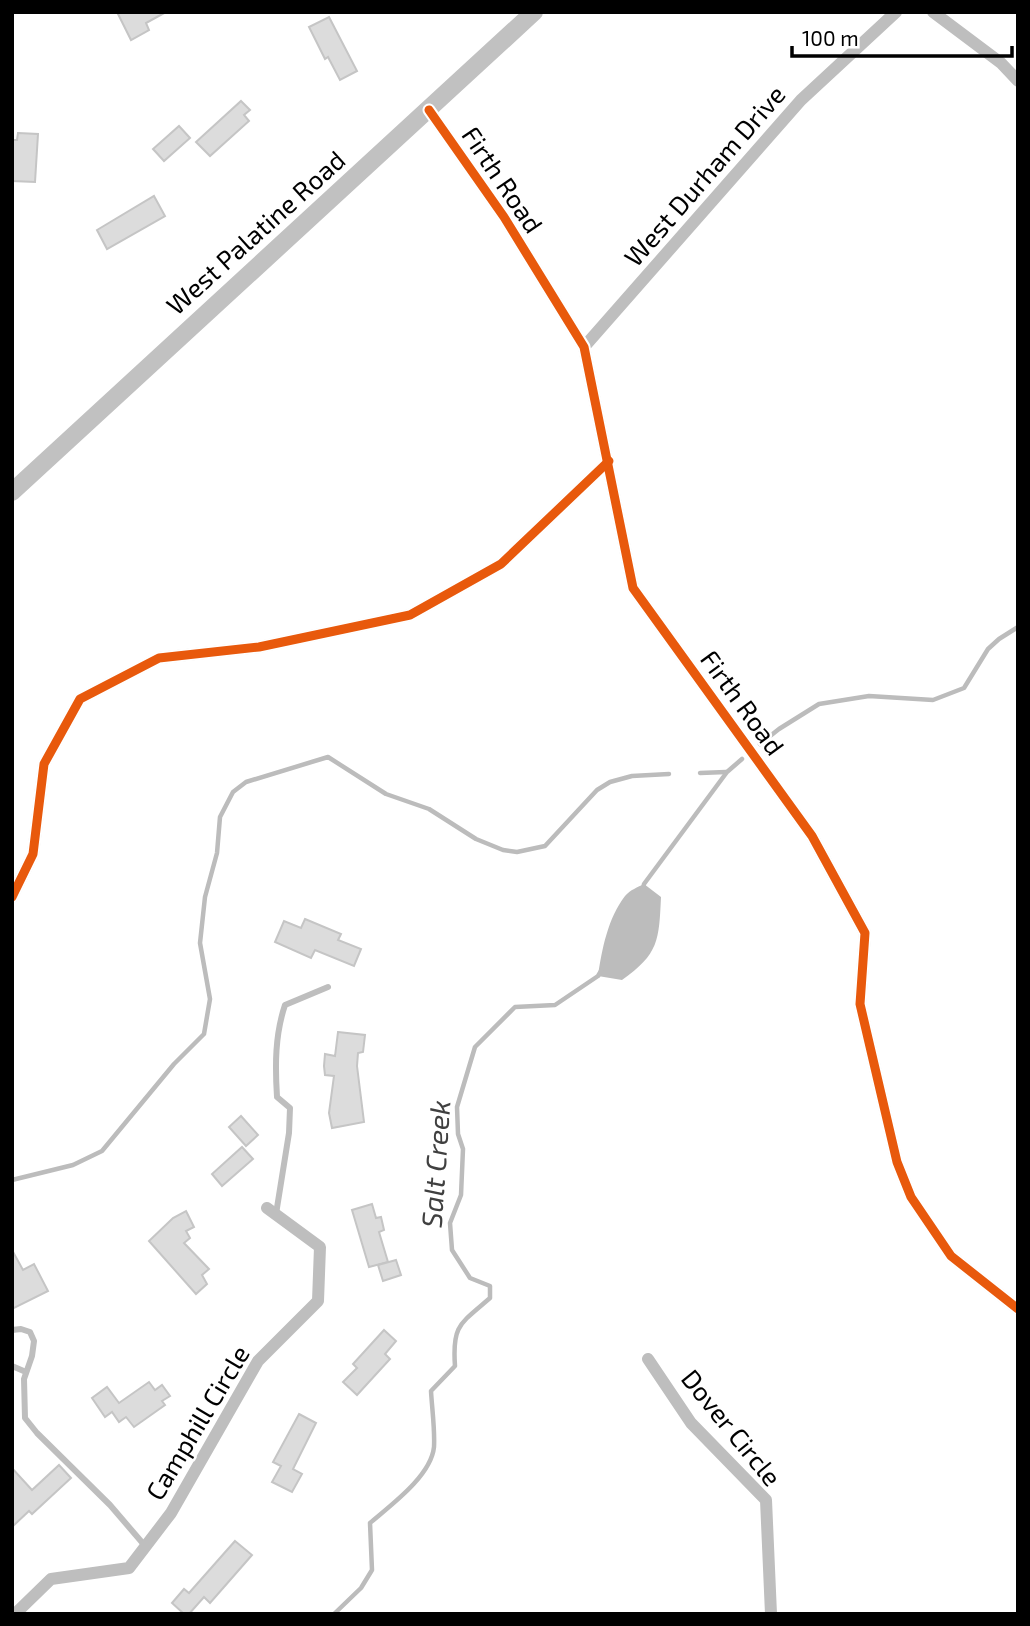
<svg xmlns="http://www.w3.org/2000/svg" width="1030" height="1626" font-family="'Exo 2',sans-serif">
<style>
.water{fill:#bcbcbc}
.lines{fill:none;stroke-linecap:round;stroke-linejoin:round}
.stream{stroke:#bcbcbc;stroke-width:4.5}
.building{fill:#dcdcdc;stroke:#c5c5c5;stroke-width:2}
.lane{stroke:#bebebe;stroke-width:6}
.street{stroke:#bebebe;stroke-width:12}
.secondary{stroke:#c1c1c1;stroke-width:18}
.cycleway-casing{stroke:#fff;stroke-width:13}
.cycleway{stroke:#e8590c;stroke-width:9}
.labels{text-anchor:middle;stroke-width:5;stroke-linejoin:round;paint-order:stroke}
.street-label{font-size:26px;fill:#000;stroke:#fff}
.water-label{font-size:28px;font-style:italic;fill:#404040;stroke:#fff}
</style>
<rect width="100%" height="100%" fill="#fff"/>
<path class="water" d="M644,884L661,897C659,940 659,954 622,980L598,976C602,949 608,918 625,896C630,890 638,887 644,884Z"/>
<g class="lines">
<g class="stream">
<polyline points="760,744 779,729 819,704 869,696 933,700 964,688 988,649 999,639 1018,627"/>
<polyline points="700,773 726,772"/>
<polyline points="643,889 644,884 727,772 742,759"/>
<polyline points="12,1180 73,1165 102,1151 174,1064 204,1034 210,999 200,943 205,897 217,853 220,817 233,792 246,782 328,757 386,794 429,809 476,839 503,850 517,852 545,846 597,790 610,782 632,776 669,774"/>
<path d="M334,1614L361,1588L372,1570L370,1523C391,1505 431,1476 434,1447C435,1429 432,1409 431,1391L455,1366C452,1325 460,1324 490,1298V1286L470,1278L452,1250L450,1223L461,1195L463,1149L458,1134L457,1107L475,1047L515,1007L555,1005L598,976L601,971"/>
</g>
</g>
<g class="building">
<polygon points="117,12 166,12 146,23 149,30 131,40"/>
<polygon points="329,17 357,71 340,80 328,57 325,59 309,27"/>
<polygon points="241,101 250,110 244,115 249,121 210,156 196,142"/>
<polygon points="179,126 190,138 164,161 153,149"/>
<polygon points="18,133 38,134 35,182 12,181 12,140 17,140"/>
<polygon points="154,196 165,216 107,249 97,230"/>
<polygon points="305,919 341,934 338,940 361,949 354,966 315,950 311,958 275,942 284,921 301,928"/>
<polygon points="338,1032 365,1035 363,1052 358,1053 357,1066 364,1122 332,1128 329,1113 334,1076 325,1075 324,1066 325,1054 335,1056"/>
<polygon points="241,1116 258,1135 246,1146 229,1127"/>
<polygon points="242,1147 253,1159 222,1186 212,1174"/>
<polygon points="372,1204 376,1218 381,1217 384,1230 379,1232 388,1262 369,1267 352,1210"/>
<polygon points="186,1211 194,1227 186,1231 190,1238 184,1243 209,1269 202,1275 207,1284 196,1294 149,1241 173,1218"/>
<polygon points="12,1250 23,1270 34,1264 48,1291 12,1309"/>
<polygon points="396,1260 401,1275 383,1281 378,1265"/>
<polygon points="384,1330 396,1341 385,1354 390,1359 357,1395 343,1382 357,1368 353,1364"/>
<polygon points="149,1382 155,1390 162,1385 170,1396 162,1401 165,1405 134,1427 126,1417 119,1422 112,1412 105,1417 92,1398 107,1387 119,1403"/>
<polygon points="299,1414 316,1423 293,1469 302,1474 292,1492 272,1482 281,1466 273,1462"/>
<polygon points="59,1465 71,1478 32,1514 29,1511 12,1527 12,1468 32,1490"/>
<polygon points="235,1541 252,1555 210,1603 204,1597 189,1614 184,1614 172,1603 184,1589 189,1593"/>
</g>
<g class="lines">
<g class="lane">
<path d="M276,1214L289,1133L290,1108L277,1097C275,1065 275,1035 285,1005L328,987"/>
<polyline points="12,1330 21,1329 30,1332 34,1341 32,1356 24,1379 25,1418 37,1433 110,1505 146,1547"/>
<polyline points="12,1366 26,1372"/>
</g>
<g class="street">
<polyline points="933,12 1001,63 1018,81"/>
<polyline points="429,110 504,217 584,347 633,588 812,836 865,933 860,1004 897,1162 911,1197 951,1256 1018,1309"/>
<polyline points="584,347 801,100 896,12"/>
<polyline points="12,897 33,854 44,764 80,699 159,658 259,647 410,615 501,564 609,461"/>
<polyline points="648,1359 691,1423 766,1500 771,1614"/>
<polyline points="15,1614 51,1579 129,1568 171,1513 258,1361 318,1301 320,1247 267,1208"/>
</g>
<polyline class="secondary" points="12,492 534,12"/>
<defs>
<g id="cycleway">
<polyline points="429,110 504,217 584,347 633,588 812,836 865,933 860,1004 897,1162 911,1197 951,1256 1018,1309"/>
<polyline points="12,897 33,854 44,764 80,699 159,658 259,647 410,615 501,564 609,461"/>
</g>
</defs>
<use href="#cycleway" class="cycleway-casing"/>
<use href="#cycleway" class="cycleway"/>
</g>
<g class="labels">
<g class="street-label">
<text transform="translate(705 176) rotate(-49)" y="9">West Durham Drive</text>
<text transform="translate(502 180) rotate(56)" y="9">Firth Road</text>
<text transform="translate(256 233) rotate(-42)" y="9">West Palatine Road</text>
<text transform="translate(742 703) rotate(54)" y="9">Firth Road</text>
<text transform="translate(198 1423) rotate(-59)" y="9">Camphill Circle</text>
<text transform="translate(731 1428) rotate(51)" y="9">Dover Circle</text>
</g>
<g class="water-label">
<text transform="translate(436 1164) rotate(-86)" y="10">Salt Creek</text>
</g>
</g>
<rect width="1030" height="1626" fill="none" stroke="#000000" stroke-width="28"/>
<path d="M792 46v10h220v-10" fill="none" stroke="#000000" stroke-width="3.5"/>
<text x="802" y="46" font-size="21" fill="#000000" stroke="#ffffff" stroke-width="5" paint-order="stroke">100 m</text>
</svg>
